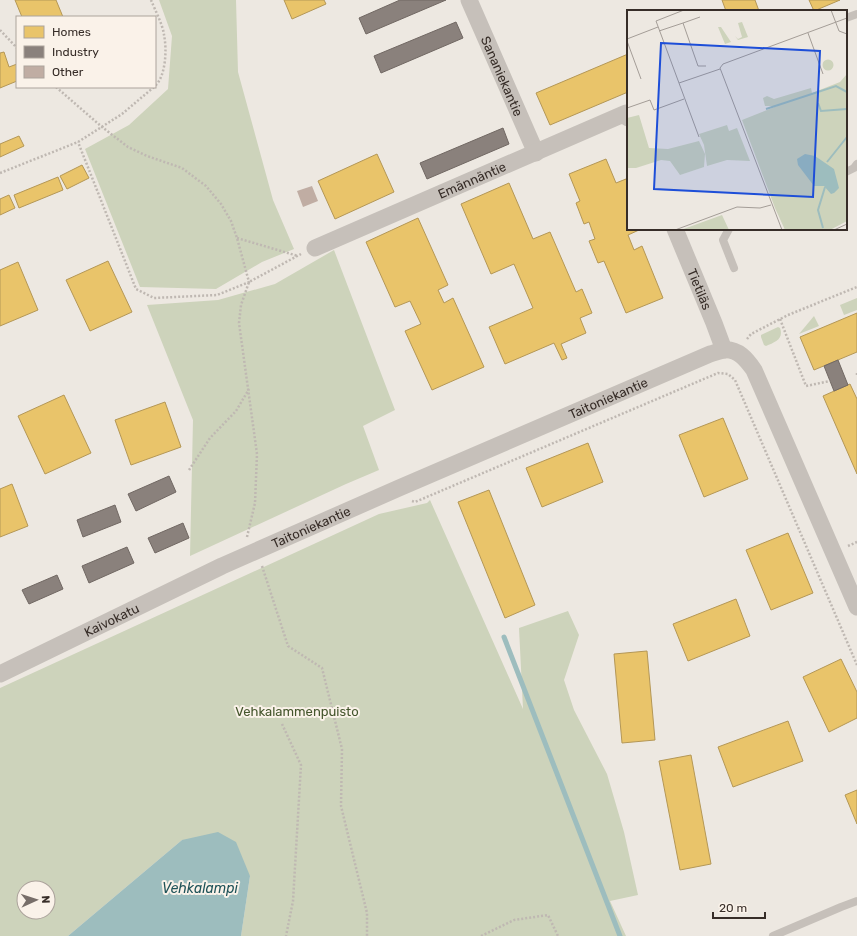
<svg xmlns="http://www.w3.org/2000/svg" width="857" height="936" font-family="Rubik,sans-serif">
<style>
.green{fill:#cdd3bb;fill-rule:evenodd}
.water{fill:#9dbdbe}
.homes{fill:#e9c46a;stroke:#b49756}
.industry{fill:#8a817c;stroke:#716863}
.lines{fill:none;stroke-linecap:round;stroke-linejoin:round}
.stream{stroke:#9dbdbe;stroke-width:5}
.building{fill:#c0ada3}
.path{stroke:#bfb8b2;stroke-width:2.5;stroke-dasharray:2 2;stroke-linecap:butt}
.lane{stroke:#c6c0ba;stroke-width:8}
.street{stroke:#c6c0ba;stroke-width:17}
.labels{text-anchor:middle;stroke-width:4;stroke-linejoin:round;paint-order:stroke}
.street-label{font-size:13px;fill:#372d28;stroke:#faf2e9}
.park-label{font-size:13px;fill:#44552c;stroke:#faf2e9}
.water-label{font-size:14px;font-style:italic;fill:#1e5258;stroke:#faf2e9}
.inset-river{fill:none;stroke:#9dbdbe;stroke-width:2}
.inset-road{fill:none;stroke:#a49d97;stroke-width:1}
.view{fill:#1d4ed8;fill-opacity:0.15;stroke:#1d4ed8;stroke-width:2}
.inset-edge{fill:none;stroke:#372d28;stroke-width:2}
</style>
<rect width="100%" height="100%" fill="#ede8e1"/>
<g class="green">
<polygon points="159,0 236,0 238,72 273,200 294,249 262,262 216,289 140,287 85,149 129,125 168,89 172,36"/>
<polygon points="334,250 395,410 363,426 379,470 346,484 190,556 193,420 147,305 218,300 275,284"/>
<polygon points="857,298 857,310 844,315 840,305"/>
<polygon points="814,316 819,326 799,334"/>
<path d="M778,327L780,328C784,339 775,342 766,346L764,345L761,337V335Z"/>
<path d="M430,500L523,709L519,628L568,611L579,635L564,680L574,710L607,774L624,832L638,895L610,901L626,936H241L250,876L182,840L68,936H0V688L379,514L427,503ZM24,888H48V912H24Z"/>
</g>
<polygon class="water" points="218,832 236,842 250,876 241,936 68,936 182,840"/>
<g class="homes">
<polygon points="15,0 56,0 63,17 22,17"/>
<polygon points="284,0 324,0 326,4 292,19"/>
<polygon points="722,0 755,0 759,11 726,11"/>
<polygon points="809,0 840,0 814,11"/>
<polygon points="4,52 9,67 17,64 17,81 0,88 0,53"/>
<polygon points="628,54 628,92 550,125 536,93"/>
<polygon points="19,136 24,146 0,157 0,144"/>
<polygon points="377,154 394,192 335,219 318,181"/>
<polygon points="606,159 616,183 626,179 628,184 628,229 639,229 639,230 628,235 634,250 642,246 663,298 626,313 604,261 598,263 589,241 595,239 589,222 584,224 576,203 580,201 569,174"/>
<polygon points="82,165 89,178 67,189 60,176"/>
<polygon points="58,177 63,190 19,208 14,195"/>
<polygon points="509,183 533,239 550,232 576,292 582,289 592,313 580,318 586,333 561,344 567,358 562,360 554,343 505,364 489,327 533,308 514,264 491,274 461,204"/>
<polygon points="9,195 15,208 0,215 0,199"/>
<polygon points="418,218 448,285 438,290 444,303 453,298 484,367 432,390 405,331 421,324 410,301 395,307 366,242"/>
<polygon points="108,261 132,312 90,331 66,280"/>
<polygon points="18,262 38,310 0,326 0,270"/>
<polygon points="857,313 857,352 814,370 800,337"/>
<polygon points="850,384 857,399 857,474 823,396"/>
<polygon points="64,395 91,453 45,474 18,416"/>
<polygon points="165,402 181,447 131,465 115,420"/>
<polygon points="723,418 748,479 704,497 679,435"/>
<polygon points="588,443 603,482 542,507 526,468"/>
<polygon points="12,484 28,526 0,537 0,489"/>
<polygon points="489,490 535,605 505,618 458,502"/>
<polygon points="788,533 813,593 771,610 746,550"/>
<polygon points="736,599 750,636 688,661 673,624"/>
<polygon points="647,651 655,740 622,743 614,654"/>
<polygon points="841,659 857,692 857,718 829,732 803,677"/>
<polygon points="788,721 803,761 733,787 718,747"/>
<polygon points="691,755 711,864 680,870 659,761"/>
<polygon points="857,790 857,824 845,795"/>
</g>
<g class="industry">
<polygon points="400,0 446,0 366,34 359,18"/>
<polygon points="456,22 463,38 381,73 374,56"/>
<polygon points="503,128 509,144 427,179 420,163"/>
<polygon points="838,360 848,385 834,391 824,366"/>
<polygon points="169,476 176,492 136,511 128,494"/>
<polygon points="115,505 121,522 83,537 77,520"/>
<polygon points="183,523 189,538 155,553 148,538"/>
<polygon points="127,547 134,563 89,583 82,566"/>
<polygon points="57,575 63,589 29,604 22,590"/>
</g>
<g class="lines">
<polyline class="stream" points="504,637 620,936"/>
</g>
<polygon class="building" points="312,186 318,201 303,207 297,191"/>
<g class="lines">
<g class="path">
<path d="M151,0C155,10 163,25 164,35C167,49 166,76 155,86"/>
<polyline points="0,30 17,48"/>
<polyline points="56,87 102,127 128,147 147,156 182,168 206,186 221,204 231,221 237,238 249,282 217,295 154,298 136,289 78,142"/>
<polyline points="0,173 78,142 122,114 154,87"/>
<polyline points="237,238 298,256"/>
<polyline points="780,319 806,386 830,381"/>
<polyline points="747,339 751,334 788,315 857,287"/>
<polyline points="857,373 857,375"/>
<polyline points="189,470 210,438 236,411 249,389"/>
<polyline points="412,501 415,502 718,373 728,374 735,380 857,665"/>
<polyline points="247,537 255,503 257,454 239,323 241,305 249,282 301,254"/>
<polyline points="848,546 857,542"/>
<polyline points="262,566 288,646 322,668 342,749 341,806 367,913 367,936"/>
<polyline points="282,724 301,765 293,901 286,936"/>
<polyline points="481,936 514,920 548,915 558,936"/>
</g>
<g class="lane">
<polyline points="846,18 857,14"/>
<polyline points="846,172 854,168 857,164"/>
<polyline points="729,229 723,240 734,268"/>
<polyline points="773,936 841,907 857,901"/>
</g>
<g class="street">
<path id="s1" d="M469,0L536,153"/>
<path id="s2" d="M675,229L714,323L724,350"/>
<path id="s3" d="M315,248L626,113L628,118"/>
<path id="s4" d="M0,674L222,566L399,488L710,354C714,353 719,351 723,350C738,348 747,360 754,370L857,607"/>
</g>
</g>
<g class="labels">
<g class="street-label">
<text dy="5" stroke="none"><textPath href="#s1" startOffset="83">Sananiekantie</textPath></text>
<text dy="5" stroke="none"><textPath href="#s3" startOffset="171">Emännäntie</textPath></text>
<text dy="5" stroke="none"><textPath href="#s2" startOffset="65">Tietiläs</textPath></text>
<text dy="5" stroke="none"><textPath href="#s4" startOffset="668">Taitoniekantie</textPath></text>
<text dy="5" stroke="none"><textPath href="#s4" startOffset="344">Taitoniekantie</textPath></text>
<text dy="5" stroke="none"><textPath href="#s4" startOffset="124">Kaivokatu</textPath></text>
</g>
<g class="park-label">
<text x="297" y="716">Vehkalammenpuisto</text>
</g>
<g class="water-label">
<text x="200" y="893">Vehkalampi</text>
</g>
</g>
<g transform="translate(627 10)">
<rect width="220" height="220" fill="#ede8e1"/>
<path d="M115,12L121,27L111,30L108,26L111,29L115,27L111,13ZM91,17H94L104,32L98,34ZM195.5 55a5.5 5.5 0 1 1 11 0a5.5 5.5 0 1 1-11 0ZM220,64V211L203,220H158L148,198L115,110L150,96H138L136,88L140,86L147,89L184,78L185,83L213,72ZM12,105L22,138L41,139L72,131L78,144L77,157L53,165L43,151L34,150L9,158H0V108ZM100,115L102,121L110,118L123,151L100,150L80,156L77,135L72,124ZM95,205L102,220H54L62,217Z" fill="#cdd3bb"/>
<path d="M178,144L188,146L207,159L212,178L207,183L204,184L197,176H187L171,155L170,149Z" fill="#9dbdbe"/>
<path class="inset-river" d="M191,93L194,101L220,99M139,99L209,76L220,82M200,152L220,127M196,218L191,200L198,177"/>
<path class="inset-road" d="M57,0L29,11L72,127M204,0L212,21L220,24M73,7L56,13L71,56H79M32,21L56,13M181,23L196,64M0,29L31,17M0,31L14,69M52,73L93,59M0,98L23,90L27,100L57,89M48,220L110,197L133,198L144,195M155,220L93,58L96,54L220,8M207,220L220,214"/>
<path class="view" d="M34,33L193,41L186,187L27,179Z"/>
<rect width="220" height="220" class="inset-edge"/>
</g>
<rect x="16" y="16" width="140" height="72" fill="#faf2e9" stroke="#aca39c"/>
<rect x="24" y="26" width="20" height="12" fill="#e9c46a" stroke="#aca39c"/>
<text x="52" y="36" font-size="12" fill="#372d28">Homes</text>
<rect x="24" y="46" width="20" height="12" fill="#8a817c" stroke="#aca39c"/>
<text x="52" y="56" font-size="12" fill="#372d28">Industry</text>
<rect x="24" y="66" width="20" height="12" fill="#c0ada3" stroke="#aca39c"/>
<text x="52" y="76" font-size="12" fill="#372d28">Other</text>
<g transform="translate(36 900) rotate(87)"><circle r="19" fill="#faf2e9" stroke="#aca39c"/>
<path d="M0-3L7 15L0 10L-7 15Z" fill="#776e69"/>
<text y="-6" font-size="11" font-weight="bold" text-anchor="middle" fill="#372d28">N</text>
</g>
<path d="M713 912v6h52v-6" fill="none" stroke="#372d28" stroke-width="2"/>
<text x="719" y="912" font-size="12" fill="#372d28" stroke="#faf2e9" stroke-width="3" paint-order="stroke">20 m</text>
</svg>
